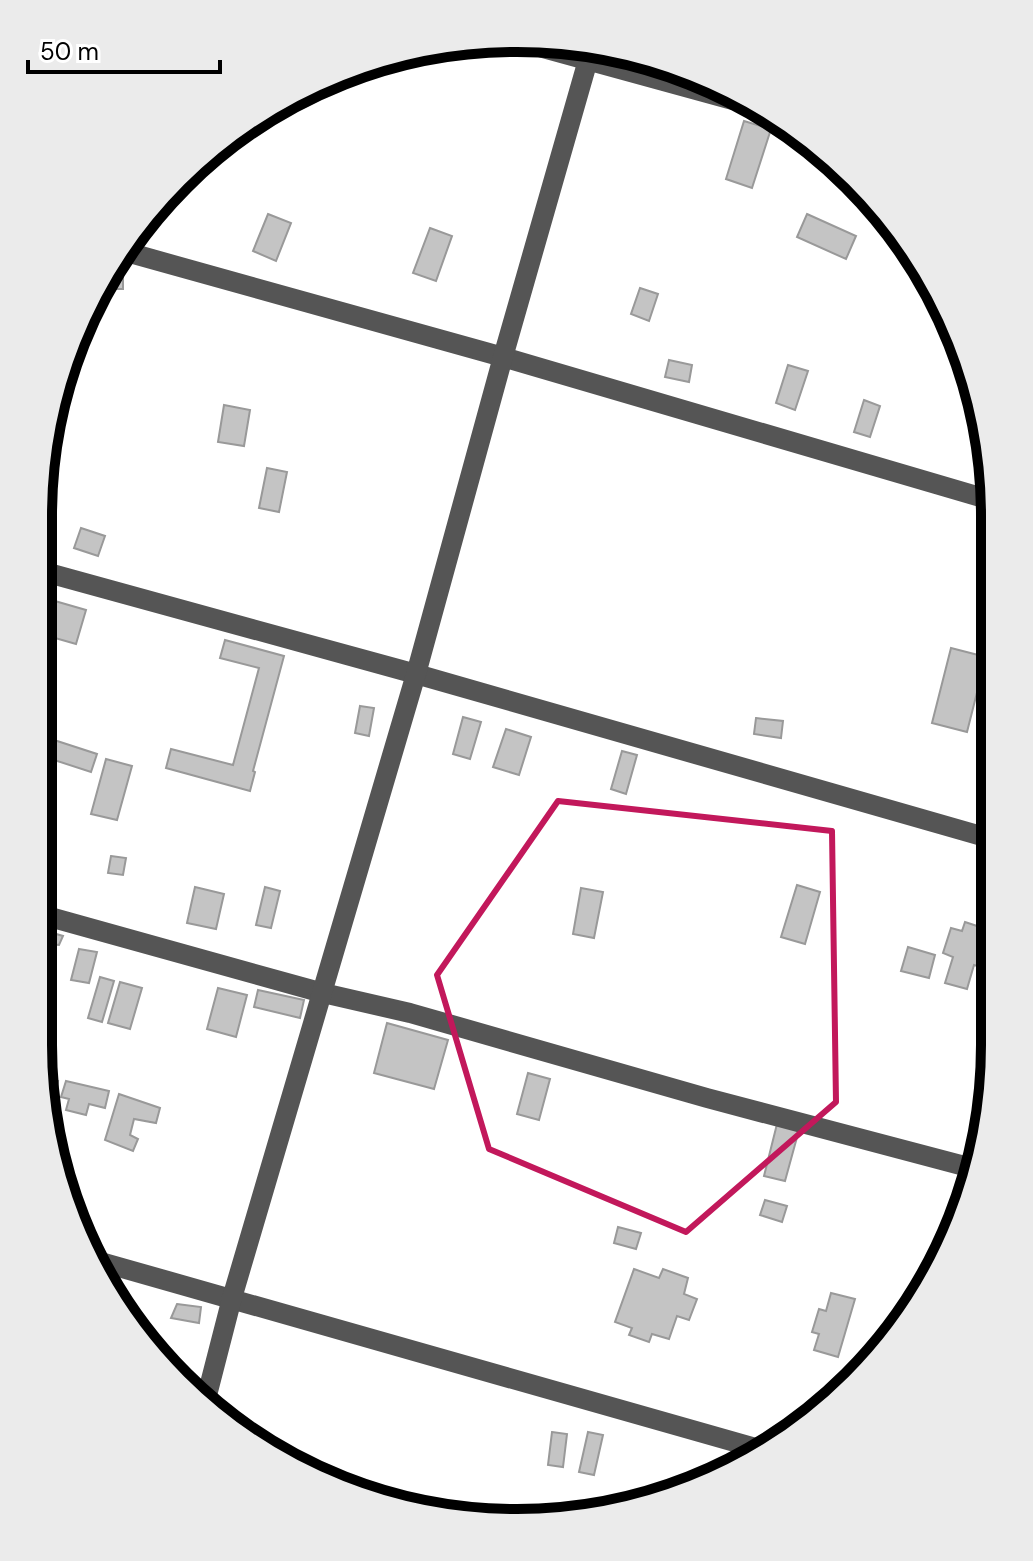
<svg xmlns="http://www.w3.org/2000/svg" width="1033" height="1561" font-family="'DM Sans',sans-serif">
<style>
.building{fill:#c4c4c4;stroke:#999;stroke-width:2}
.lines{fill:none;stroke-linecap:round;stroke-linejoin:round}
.minor{stroke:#555;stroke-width:20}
.marked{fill:none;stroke:#c2185b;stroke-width:6;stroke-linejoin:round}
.rim{fill:none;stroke:#000;stroke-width:10}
</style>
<rect width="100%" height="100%" fill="#fff"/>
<g class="building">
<polygon points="744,121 771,129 752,188 726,179"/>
<polygon points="268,214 291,223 276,261 253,251"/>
<polygon points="807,214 856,236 846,259 797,237"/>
<polygon points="430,228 452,236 436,281 413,273"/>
<polygon points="108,274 123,274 123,289 98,289"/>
<polygon points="640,288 658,294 649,321 631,314"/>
<polygon points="669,360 692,365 689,382 665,377"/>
<polygon points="788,365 808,371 795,410 776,403"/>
<polygon points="864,400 880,406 870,437 854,432"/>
<polygon points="224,405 250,410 244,446 218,442"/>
<polygon points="267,468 287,472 279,512 259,508"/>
<polygon points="81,528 105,536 98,556 74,548"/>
<polygon points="41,597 86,610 76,644 41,634"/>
<polygon points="225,640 284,656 253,771 255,772 250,791 166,768 171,749 233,765 259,668 220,658"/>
<polygon points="951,648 986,657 967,732 932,723"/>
<polygon points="360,706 374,708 369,736 355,733"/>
<polygon points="463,717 481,722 470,759 453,754"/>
<polygon points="756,718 783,721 781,738 754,734"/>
<polygon points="506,729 531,737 519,775 493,767"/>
<polygon points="51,739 97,754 91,772 45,757"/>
<polygon points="622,751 637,755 626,794 611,789"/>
<polygon points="106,759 132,766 117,820 91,814"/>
<polygon points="111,856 126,858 123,875 108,873"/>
<polygon points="797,885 820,892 805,944 781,937"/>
<polygon points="195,887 224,894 216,929 187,923"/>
<polygon points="265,887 280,891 271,928 256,925"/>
<polygon points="581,888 603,892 594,938 573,934"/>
<polygon points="965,922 986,929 981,945 992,948 992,970 974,965 967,989 945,983 953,957 943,953 951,928 962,931"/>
<polygon points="39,929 63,936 59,945 49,944 44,966 39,966"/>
<polygon points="908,947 935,955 929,978 901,971"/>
<polygon points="79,949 97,952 89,983 71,980"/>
<polygon points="100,977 114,981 102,1022 88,1018"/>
<polygon points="120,982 142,988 130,1029 108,1023"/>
<polygon points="218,988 247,995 236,1037 207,1029"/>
<polygon points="258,990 304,1000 300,1018 254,1007"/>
<polygon points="387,1023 448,1040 434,1089 374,1073"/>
<polygon points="528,1073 550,1079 539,1120 517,1114"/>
<polygon points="43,1077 58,1081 51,1108 48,1107"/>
<polygon points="66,1081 109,1091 105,1108 89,1104 86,1115 66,1110 69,1099 61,1097"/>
<polygon points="119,1094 160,1108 156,1123 134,1119 130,1135 138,1139 133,1151 105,1140"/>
<polygon points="777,1124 799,1130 785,1181 764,1176"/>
<polygon points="60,1180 72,1180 73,1192 62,1192"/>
<polygon points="765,1200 787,1206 782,1222 760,1215"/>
<polygon points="618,1227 641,1233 636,1249 614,1243"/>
<polygon points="634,1269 659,1278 663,1269 688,1278 684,1294 697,1299 689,1320 677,1316 669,1339 652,1334 649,1342 629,1335 632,1328 615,1322"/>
<polygon points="831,1293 855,1299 838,1357 814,1350 819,1334 812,1332 819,1309 826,1311"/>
<polygon points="177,1304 201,1307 199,1323 171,1318"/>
<polygon points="552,1432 567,1434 563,1467 548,1465"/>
<polygon points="588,1432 603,1435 594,1475 579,1472"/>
</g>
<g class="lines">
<g class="minor">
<polyline points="536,46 733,100"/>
<polyline points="123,251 503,357 994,501"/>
<polyline points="41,571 416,674 992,839"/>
<polyline points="39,914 323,993 410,1013 707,1098 972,1168"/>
<polyline points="94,1260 766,1451"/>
<polyline points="205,1403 232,1298 416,674 503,357 590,53"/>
</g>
</g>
<path class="marked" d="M558,801L832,831L836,1102L686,1232L489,1149L437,975Z"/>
<path d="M0 0H1033V1561H0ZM516 52H517A464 464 0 0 1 981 516V1045A464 464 0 0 1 517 1509H516A464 464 0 0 1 52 1045V516A464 464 0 0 1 516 52Z" fill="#ebebeb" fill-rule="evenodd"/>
<path class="rim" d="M516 52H517A464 464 0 0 1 981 516V1045A464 464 0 0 1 517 1509H516A464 464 0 0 1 52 1045V516A464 464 0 0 1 516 52Z"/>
<path d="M28 60v12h192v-12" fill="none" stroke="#000000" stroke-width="4"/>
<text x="40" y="60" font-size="24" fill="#000000" stroke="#ffffff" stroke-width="6" paint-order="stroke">50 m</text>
</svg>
